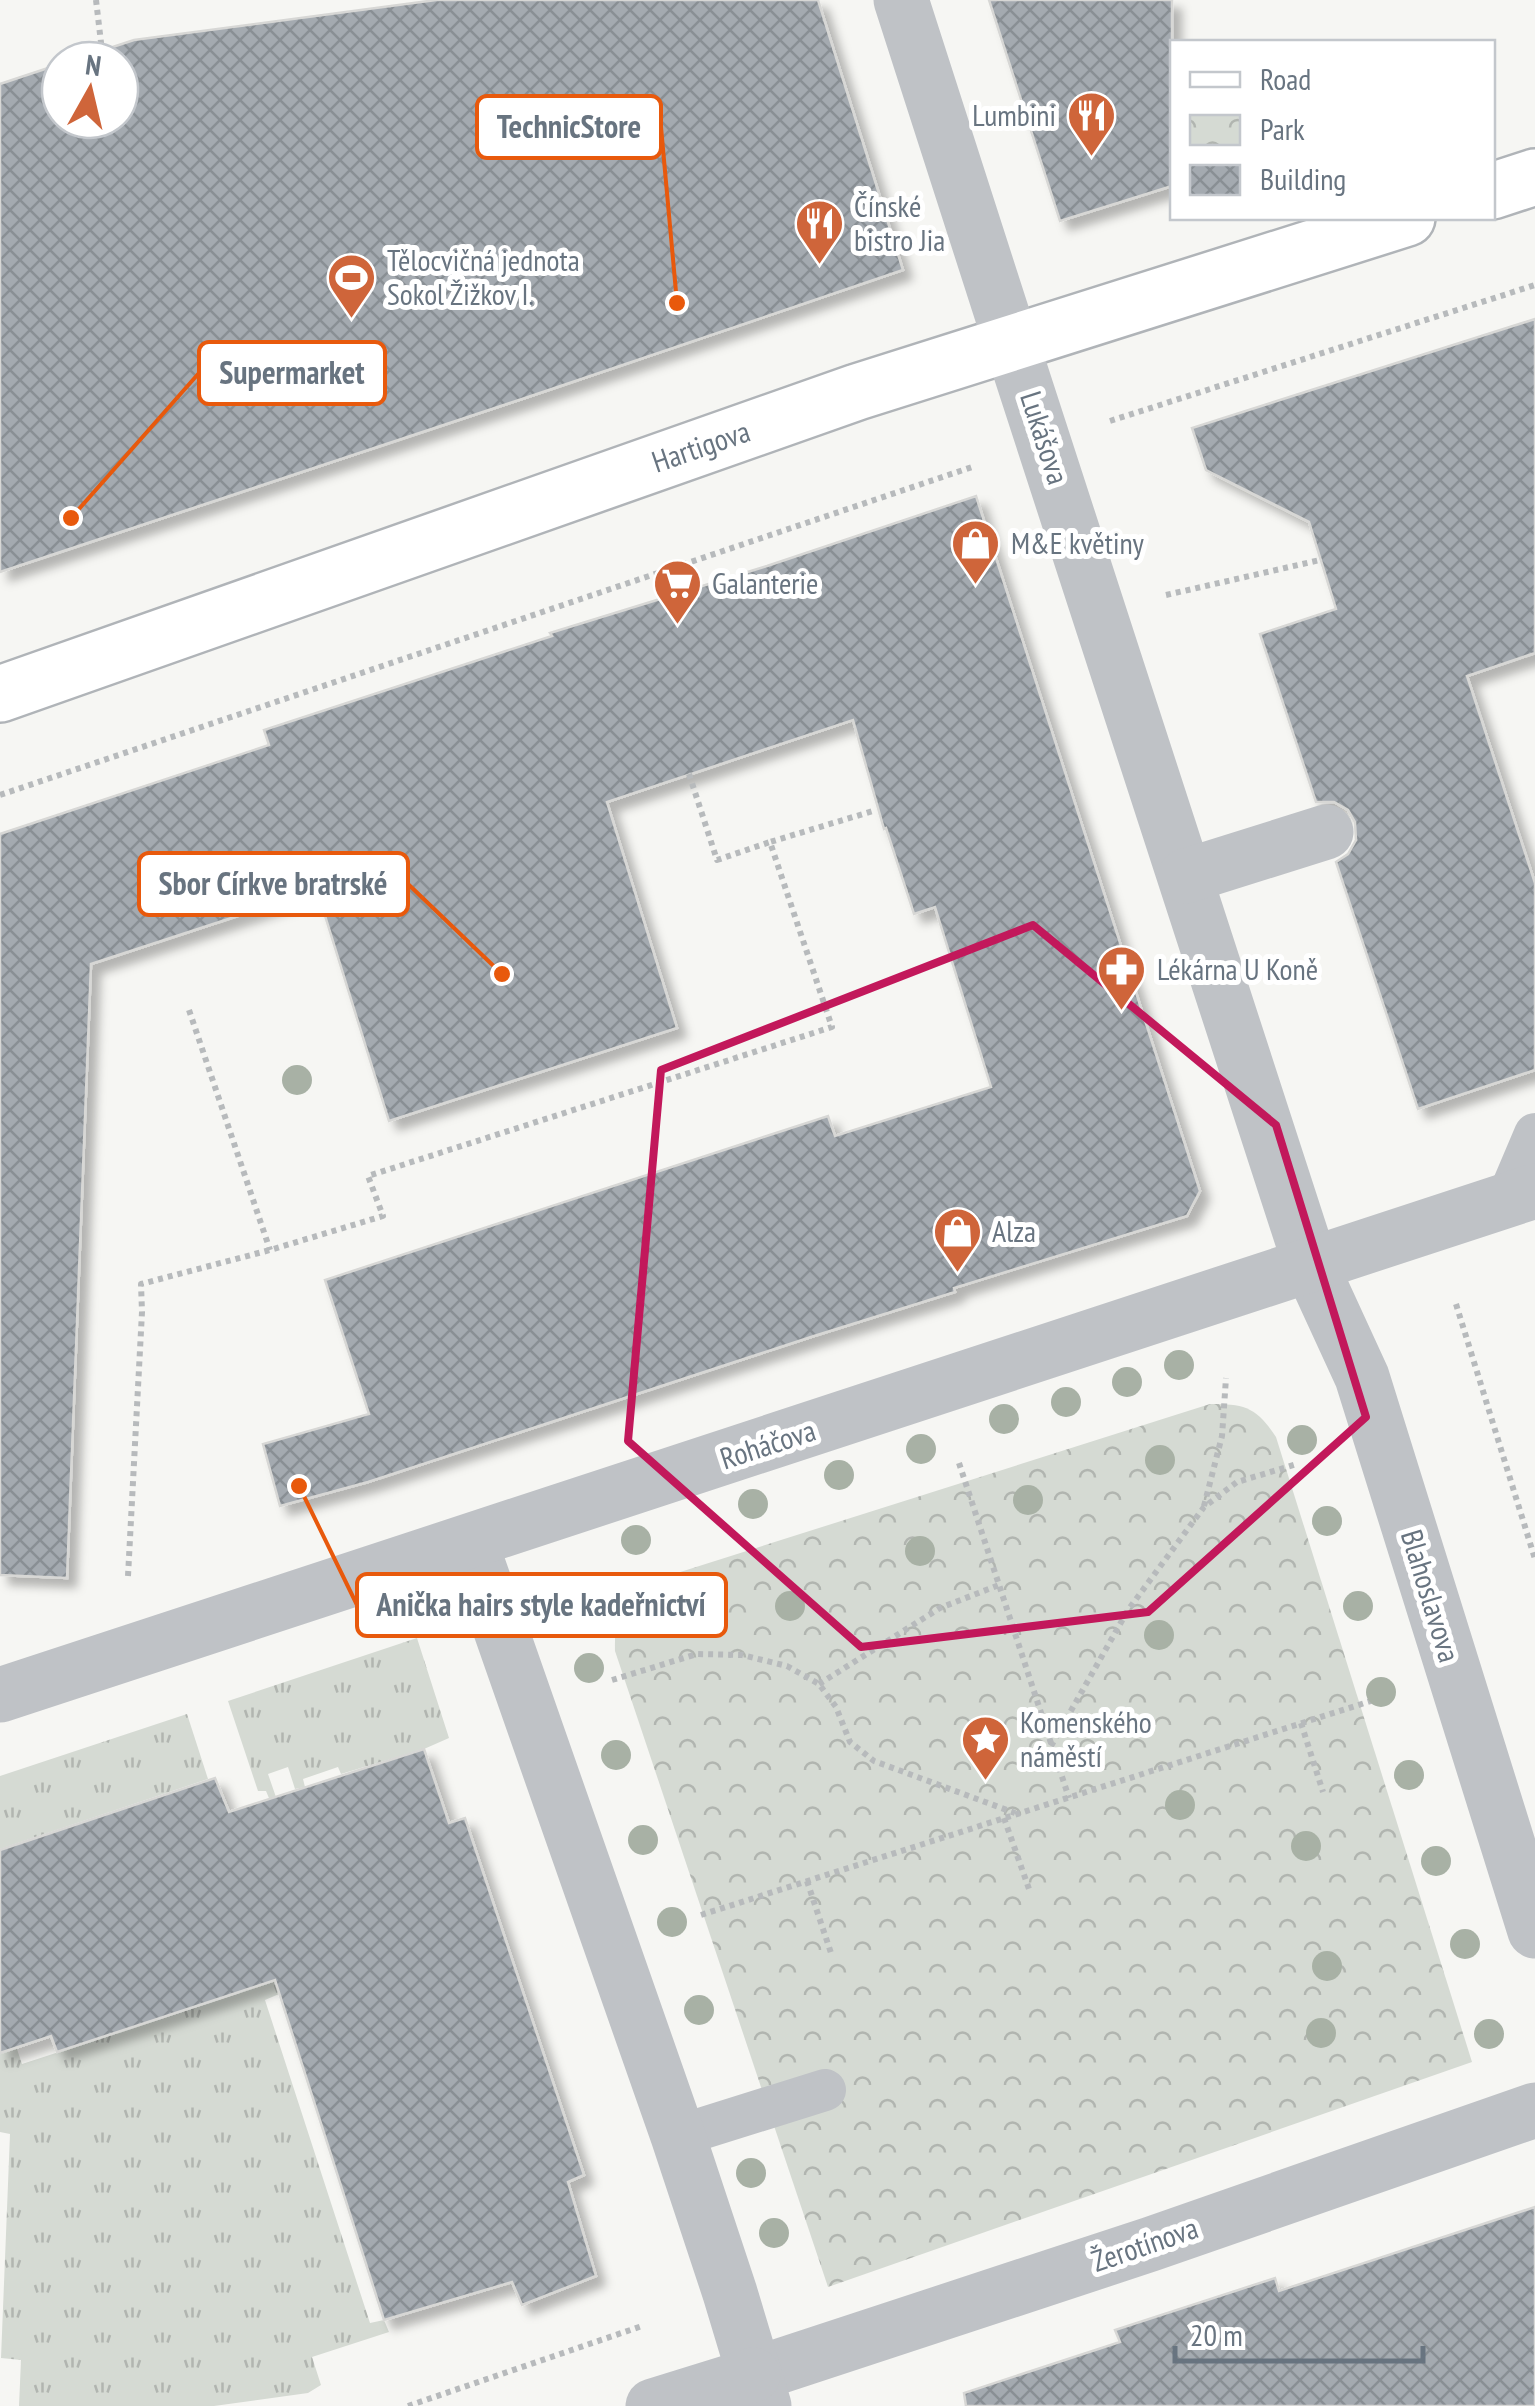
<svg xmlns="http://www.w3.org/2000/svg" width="1535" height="2406" font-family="'PT Sans Narrow',sans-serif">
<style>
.grass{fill:url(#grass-tufts)}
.park{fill:url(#park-crowns)}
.building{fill:url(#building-cross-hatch);stroke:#d7d7d5;stroke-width:2.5;filter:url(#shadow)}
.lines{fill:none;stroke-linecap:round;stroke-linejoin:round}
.secondary-casing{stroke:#b0b4b8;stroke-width:60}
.path{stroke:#b7babc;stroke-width:6;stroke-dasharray:5 5;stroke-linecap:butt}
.service{stroke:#bfc2c6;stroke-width:42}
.pedestrian{stroke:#bfc2c6;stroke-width:55}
.minor{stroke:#bfc2c6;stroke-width:55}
.secondary{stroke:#fff;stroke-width:55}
.tree{fill:#a8b1a5}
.marked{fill:none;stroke:#c2185b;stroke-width:8;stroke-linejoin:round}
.labels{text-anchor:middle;stroke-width:10;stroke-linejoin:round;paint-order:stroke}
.poi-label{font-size:30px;fill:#687480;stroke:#fff;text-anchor:start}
.street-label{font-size:30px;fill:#687480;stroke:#fff}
.leader{fill:none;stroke:#e8590c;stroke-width:4}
.callout-dot{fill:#e8590c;stroke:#fff;stroke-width:4}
.callout{fill:#fff;stroke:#e8590c;stroke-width:4}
.callout-label{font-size:32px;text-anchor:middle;font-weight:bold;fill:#687480}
</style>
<defs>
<pattern id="grass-tufts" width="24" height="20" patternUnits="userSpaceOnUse" patternTransform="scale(2.5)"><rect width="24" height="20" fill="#d5dad3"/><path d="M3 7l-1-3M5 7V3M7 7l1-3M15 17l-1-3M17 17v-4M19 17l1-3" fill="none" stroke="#b1b5b0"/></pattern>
<pattern id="park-crowns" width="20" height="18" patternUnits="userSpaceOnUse" patternTransform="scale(2.5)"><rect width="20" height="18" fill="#d5dad3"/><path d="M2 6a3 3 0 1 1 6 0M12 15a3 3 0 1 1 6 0" fill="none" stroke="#b1b5b0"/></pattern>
<pattern id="building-cross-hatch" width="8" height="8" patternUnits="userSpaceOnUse" patternTransform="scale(2.5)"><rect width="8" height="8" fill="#a4aab0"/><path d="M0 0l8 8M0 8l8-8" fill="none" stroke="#898f94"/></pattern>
<filter id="shadow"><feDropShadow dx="9" dy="9" stdDeviation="5" flood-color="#0004"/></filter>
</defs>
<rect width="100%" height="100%" fill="#f6f6f3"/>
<g class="grass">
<polygon points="417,1638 449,1738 424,1749 341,1774 338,1767 303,1779 305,1787 295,1789 288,1767 268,1774 277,1800 271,1803 266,1791 258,1791 228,1701"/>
<polygon points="187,1714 208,1779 0,1849 0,1776"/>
<polygon points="269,1962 279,1994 265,2000 370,2323 384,2320 389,2332 312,2357 321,2385 308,2393 214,2406 19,2406 21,2360 1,2358 10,2134 0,2132 0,2052 16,2046 22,2064 240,1993 234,1974"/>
</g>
<path class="park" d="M1210,1404C1245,1404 1256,1407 1276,1437L1472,2062L828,2287L615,1651C614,1613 622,1599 655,1580Z"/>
<g class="building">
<polygon points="436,0 818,0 903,270 525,398 0,572 0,84 60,64 60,120 120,120 120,60 73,60 134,40"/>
<polygon points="989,0 1172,0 1172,186 1060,221"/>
<polygon points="1535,319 1535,653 1467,676 1535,883 1535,1070 1418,1109 1336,862 1348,854 1356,840 1355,822 1348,810 1334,802 1316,802 1260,634 1336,609 1309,522 1206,470 1192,428"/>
<polygon points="976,496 1200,1191 1187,1216 954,1288 955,1292 814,1336 368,1482 280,1506 263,1444 369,1414 325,1280 828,1116 835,1136 991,1087 935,907 914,914 886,828 884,829 853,720 607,802 677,1028 389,1121 317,890 91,964 67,1578 0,1575 0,834 269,745 264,730 552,636 550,633 767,566"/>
<polygon points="424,1749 449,1823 465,1818 584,2175 568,2182 596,2276 522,2305 512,2282 384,2320 275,1980 57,2052 51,2036 0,2053 0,1850 215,1778 229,1812"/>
<polygon points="1535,2207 1535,2406 966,2406 964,2393 1120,2342 1115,2330 1275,2278 1279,2291"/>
</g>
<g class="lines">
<defs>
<g id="secondary">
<polyline points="1492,191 1535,177"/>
<polyline points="0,694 857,392 1407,218"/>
</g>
</defs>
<use href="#secondary" class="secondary-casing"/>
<g class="path">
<polyline points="96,0 102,51"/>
<polyline points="1110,421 1535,285"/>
<polyline points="1166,595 1320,560"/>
<polyline points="689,774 717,860 770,842"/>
<polyline points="0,795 975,466"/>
<polyline points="189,1010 270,1250"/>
<polyline points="1456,1304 1535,1559"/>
<polyline points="959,1463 1069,1798"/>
<polyline points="1204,1506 1222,1436 1226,1378"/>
<polyline points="128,1576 142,1312 141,1284 270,1250 383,1216 368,1176 832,1027 770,842 873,811"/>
<polyline points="612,1680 697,1654 742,1655 787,1666 819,1684 836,1707 850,1742 874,1761 1015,1813"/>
<polyline points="819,1684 940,1608 999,1585"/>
<polyline points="1301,1723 1323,1792"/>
<polyline points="1051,1746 1128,1610 1204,1507 1237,1482 1297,1464"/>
<polyline points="1004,1818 1029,1889"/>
<polyline points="807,1881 831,1953"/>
<polyline points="701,1915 1374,1700"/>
<polyline points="408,2406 642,2326"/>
</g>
<g class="service">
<polyline points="1507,1200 1535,1134"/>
<polyline points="678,2136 825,2090"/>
</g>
<g class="pedestrian">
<polyline points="901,0 1011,342"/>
<polyline points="753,2375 1151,2244 1535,2110"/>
</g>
<g class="minor">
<polyline points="1011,342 1311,1266 1362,1377 1535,1931"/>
<polyline points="1186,876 1326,832"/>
<polyline points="470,1542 678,2136 730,2293 764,2406"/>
<polyline points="0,1695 1535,1191"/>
<polyline points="653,2406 753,2375"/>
</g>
<use href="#secondary" class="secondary"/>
</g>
<g class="tree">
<circle cx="297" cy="1080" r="15"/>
<circle cx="1179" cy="1365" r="15"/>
<circle cx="1127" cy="1382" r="15"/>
<circle cx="1066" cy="1402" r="15"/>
<circle cx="1004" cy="1419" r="15"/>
<circle cx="1302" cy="1440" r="15"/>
<circle cx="921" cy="1449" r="15"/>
<circle cx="1160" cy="1460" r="15"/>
<circle cx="839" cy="1475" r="15"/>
<circle cx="1028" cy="1500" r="15"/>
<circle cx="753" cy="1504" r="15"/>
<circle cx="1327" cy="1521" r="15"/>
<circle cx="636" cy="1540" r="15"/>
<circle cx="920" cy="1551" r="15"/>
<circle cx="790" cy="1606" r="15"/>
<circle cx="1358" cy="1606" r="15"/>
<circle cx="1159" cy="1635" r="15"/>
<circle cx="589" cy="1668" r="15"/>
<circle cx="1381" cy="1692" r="15"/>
<circle cx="616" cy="1755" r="15"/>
<circle cx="1409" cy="1775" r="15"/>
<circle cx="1180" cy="1805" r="15"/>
<circle cx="643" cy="1840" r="15"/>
<circle cx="1306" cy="1846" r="15"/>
<circle cx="1436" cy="1861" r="15"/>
<circle cx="672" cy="1922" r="15"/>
<circle cx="1465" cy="1944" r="15"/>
<circle cx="1327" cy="1966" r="15"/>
<circle cx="699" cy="2010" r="15"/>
<circle cx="1321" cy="2033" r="15"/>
<circle cx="1489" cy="2034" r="15"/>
<circle cx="751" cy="2173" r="15"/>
<circle cx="774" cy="2233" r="15"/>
</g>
<path class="marked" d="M1033,925L1276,1125L1366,1417L1148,1612L861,1647L628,1441L661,1070Z"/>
<defs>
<symbol id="restaurant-pin" viewBox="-11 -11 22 30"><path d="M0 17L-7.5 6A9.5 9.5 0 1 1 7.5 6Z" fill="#cf653a" stroke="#fff"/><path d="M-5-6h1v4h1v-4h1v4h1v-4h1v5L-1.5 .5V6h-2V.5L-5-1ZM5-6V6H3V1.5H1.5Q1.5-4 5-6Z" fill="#fff"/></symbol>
<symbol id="stadium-pin" viewBox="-11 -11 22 30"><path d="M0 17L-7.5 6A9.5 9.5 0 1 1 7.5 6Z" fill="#cf653a" stroke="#fff"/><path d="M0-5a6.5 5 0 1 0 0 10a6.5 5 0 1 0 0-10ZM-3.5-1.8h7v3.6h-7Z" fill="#fff"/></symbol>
<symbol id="shop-pin" viewBox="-11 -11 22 30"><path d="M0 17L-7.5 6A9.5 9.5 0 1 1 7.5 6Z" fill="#cf653a" stroke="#fff"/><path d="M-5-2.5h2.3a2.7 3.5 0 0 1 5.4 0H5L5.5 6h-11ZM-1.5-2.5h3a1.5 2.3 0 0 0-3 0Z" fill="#fff"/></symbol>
<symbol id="supermarket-pin" viewBox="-11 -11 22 30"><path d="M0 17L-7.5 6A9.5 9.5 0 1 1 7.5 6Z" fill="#cf653a" stroke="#fff"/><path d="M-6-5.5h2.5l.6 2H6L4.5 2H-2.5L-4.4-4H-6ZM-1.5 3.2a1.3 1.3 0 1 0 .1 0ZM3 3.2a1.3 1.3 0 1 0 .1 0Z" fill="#fff"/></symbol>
<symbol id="pharmacy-pin" viewBox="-11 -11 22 30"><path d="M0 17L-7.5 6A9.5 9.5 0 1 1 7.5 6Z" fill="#cf653a" stroke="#fff"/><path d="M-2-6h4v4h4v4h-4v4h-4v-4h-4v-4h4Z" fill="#fff"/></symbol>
<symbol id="sight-pin" viewBox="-11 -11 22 30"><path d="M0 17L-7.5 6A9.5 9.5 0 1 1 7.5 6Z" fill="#cf653a" stroke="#fff"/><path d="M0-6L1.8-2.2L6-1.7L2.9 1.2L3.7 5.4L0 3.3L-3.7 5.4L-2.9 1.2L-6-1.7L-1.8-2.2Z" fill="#fff"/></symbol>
</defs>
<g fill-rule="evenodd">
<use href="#restaurant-pin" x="1064" y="88" width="55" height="75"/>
<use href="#restaurant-pin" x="792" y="196" width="55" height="75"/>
<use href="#stadium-pin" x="324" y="250" width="55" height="75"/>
<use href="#shop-pin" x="948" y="516" width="55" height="75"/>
<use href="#supermarket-pin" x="650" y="556" width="55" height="75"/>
<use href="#pharmacy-pin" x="1094" y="942" width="55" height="75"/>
<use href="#shop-pin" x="930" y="1204" width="55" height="75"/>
<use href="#sight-pin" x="958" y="1712" width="55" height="75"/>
</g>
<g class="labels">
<g class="poi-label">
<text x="1056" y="126" text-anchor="end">Lumbini</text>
<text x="854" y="217">Čínské<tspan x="854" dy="34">bistro Jia</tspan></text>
<text x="387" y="271">Tělocvičná jednota<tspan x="387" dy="34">Sokol Žižkov I.</tspan></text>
<text x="1011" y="554">M&amp;E květiny</text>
<text x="712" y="594">Galanterie</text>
<text x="1157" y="980">Lékárna U Koně</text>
<text x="992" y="1242">Alza</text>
<text x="1020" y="1733">Komenského<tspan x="1020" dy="34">náměstí</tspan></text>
</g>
<g class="street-label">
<text transform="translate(1044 438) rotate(72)" y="10">Lukášova</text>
<text transform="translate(701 447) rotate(-19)" y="10">Hartigova</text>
<text transform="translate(768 1445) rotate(-18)" y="10">Roháčova</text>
<text transform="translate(1430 1596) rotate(73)" y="10">Blahoslavova</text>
<text transform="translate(1145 2245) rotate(-19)" y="10">Žerotínova</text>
</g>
</g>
<path class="leader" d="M677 303L661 127M71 518L199 373M502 974L408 884M299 1486L357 1605"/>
<g class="callout-dot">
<circle cx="677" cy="303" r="10"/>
<circle cx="71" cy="518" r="10"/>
<circle cx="502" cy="974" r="10"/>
<circle cx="299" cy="1486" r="10"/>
</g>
<g class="callout">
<rect x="477" y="96" width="184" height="62" rx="10"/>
<rect x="199" y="342" width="186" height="62" rx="10"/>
<rect x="139" y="853" width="269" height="62" rx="10"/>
<rect x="357" y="1574" width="369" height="62" rx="10"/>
</g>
<g class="callout-label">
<text x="569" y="138">TechnicStore</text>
<text x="292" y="384">Supermarket</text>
<text x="273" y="895">Sbor Církve bratrské</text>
<text x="541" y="1616">Anička hairs style kadeřnictví</text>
</g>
<rect x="1170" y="40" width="325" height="180" fill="#ffffff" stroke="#c3c7cc" stroke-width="2.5"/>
<rect x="1190" y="72" width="50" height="15" fill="#ffffff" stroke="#c3c7cc" stroke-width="2.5"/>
<text x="1260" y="90" font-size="30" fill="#687480">Road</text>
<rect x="1190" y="115" width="50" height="30" fill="url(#park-crowns)" stroke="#c3c7cc" stroke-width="2.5"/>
<text x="1260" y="140" font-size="30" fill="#687480">Park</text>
<rect x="1190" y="165" width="50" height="30" fill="url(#building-cross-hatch)" stroke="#c3c7cc" stroke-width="2.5"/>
<text x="1260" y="190" font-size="30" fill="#687480">Building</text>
<g transform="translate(90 90) rotate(8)"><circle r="48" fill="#ffffff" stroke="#c3c7cc" stroke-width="2.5"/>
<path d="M0-8L18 38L0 25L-18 38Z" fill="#cf653a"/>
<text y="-15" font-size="28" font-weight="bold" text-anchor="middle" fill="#687480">N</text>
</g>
<path d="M1175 2346v15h248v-15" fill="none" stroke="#687480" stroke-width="5"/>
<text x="1190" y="2346" font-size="30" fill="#687480" stroke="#ffffff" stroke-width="8" paint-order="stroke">20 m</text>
</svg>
